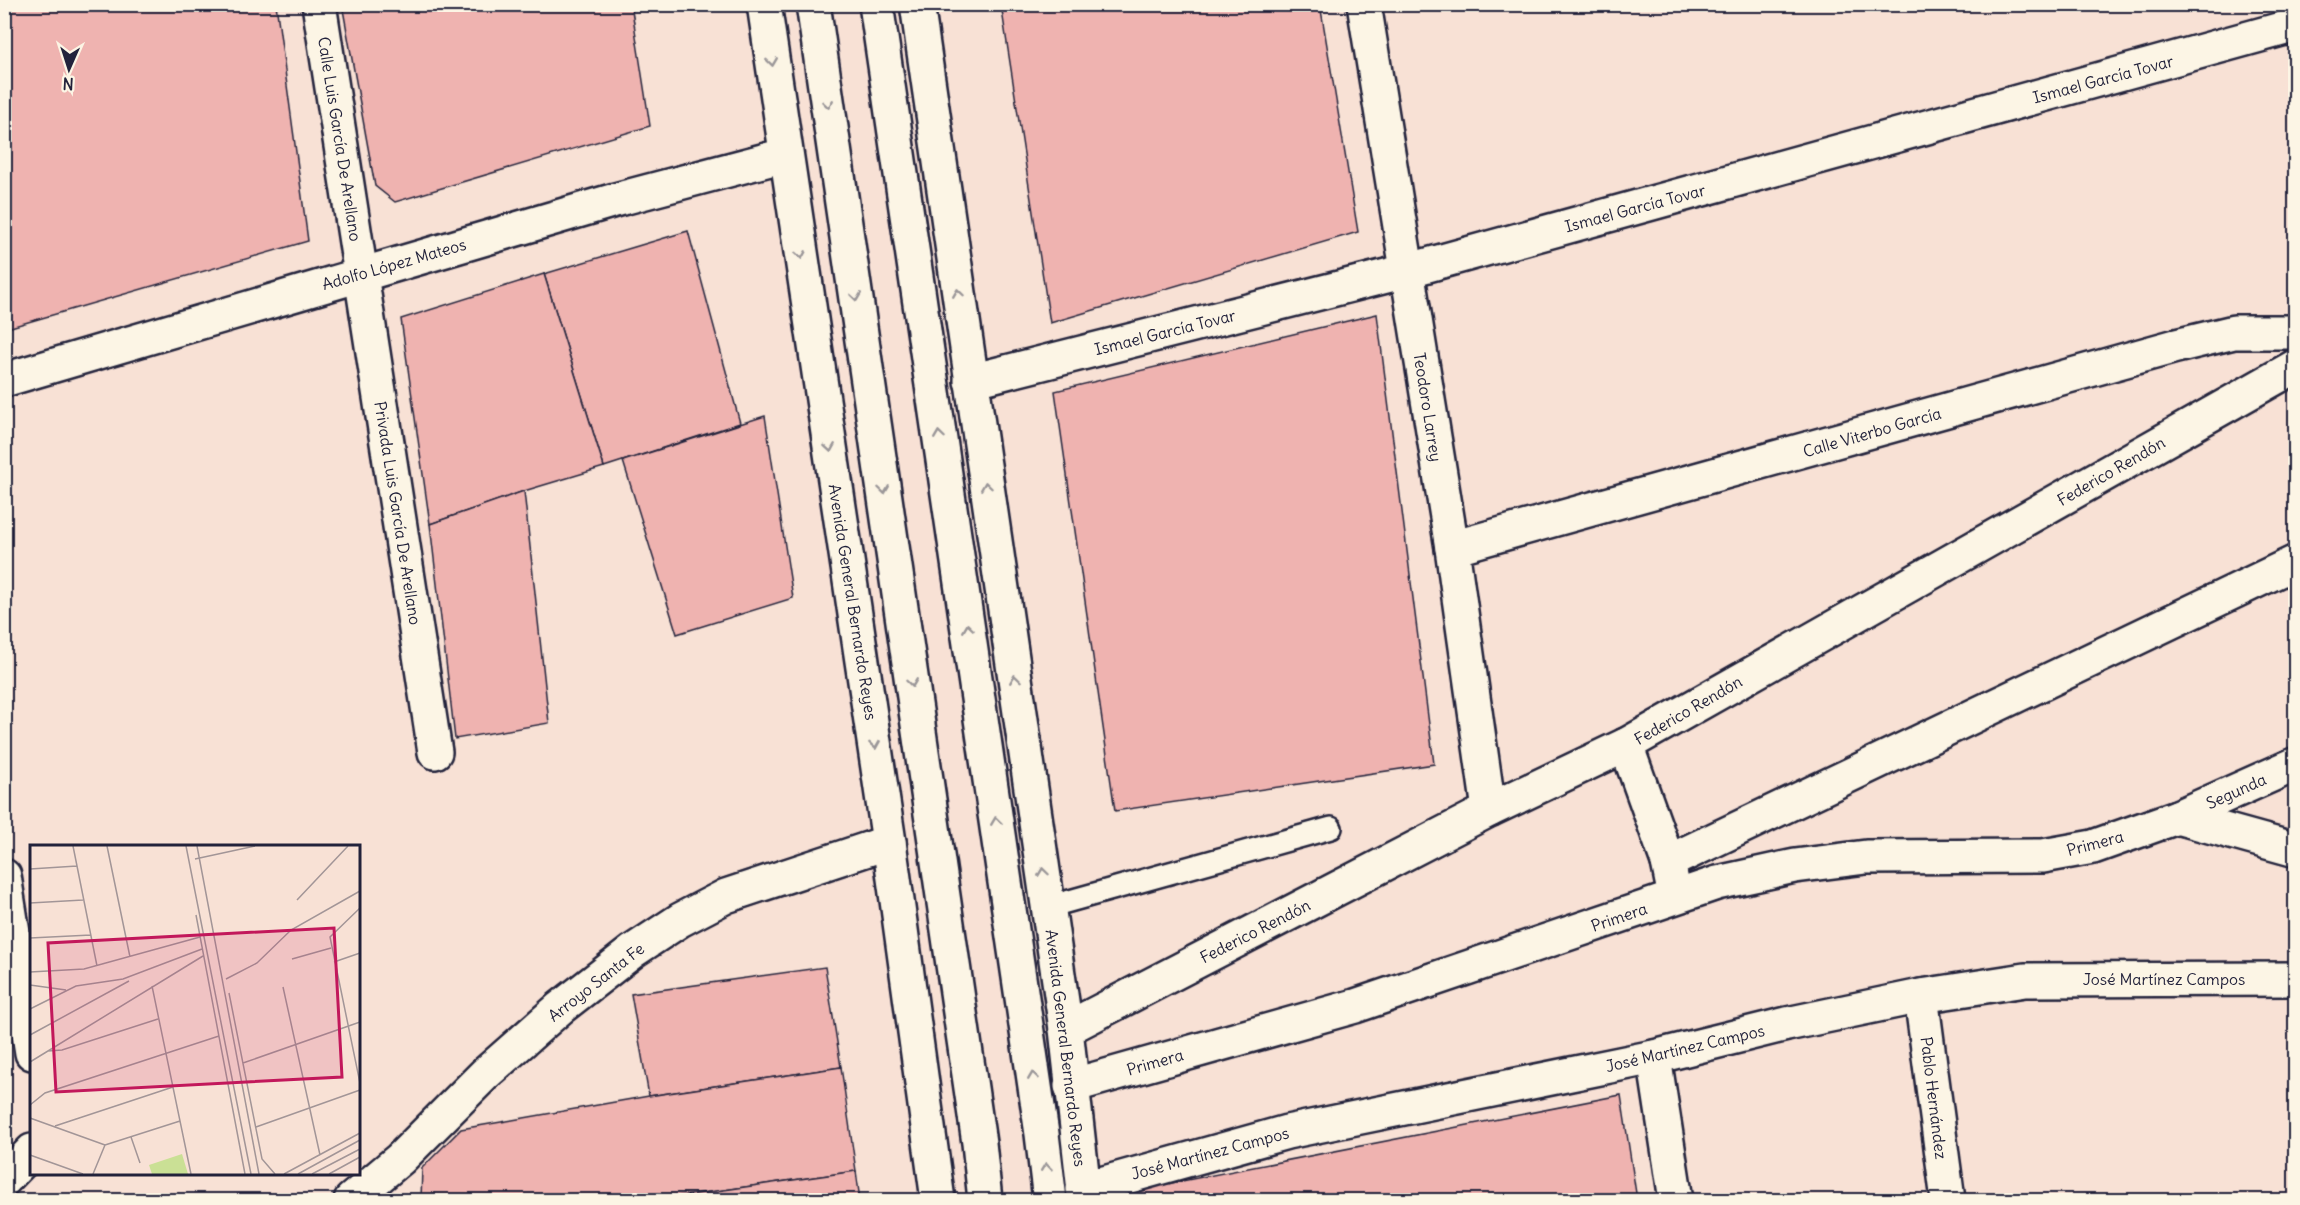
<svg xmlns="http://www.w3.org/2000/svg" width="2300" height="1205" font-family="Delius,sans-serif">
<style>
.building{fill:#efb3b0;stroke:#22223b;stroke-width:1.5}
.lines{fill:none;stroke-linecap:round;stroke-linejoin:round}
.service-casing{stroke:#22223b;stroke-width:26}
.minor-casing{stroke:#22223b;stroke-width:38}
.tertiary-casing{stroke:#22223b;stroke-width:38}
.primary-casing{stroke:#22223b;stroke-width:38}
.service{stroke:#fcf5e5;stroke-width:21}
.minor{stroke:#fcf5e5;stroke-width:33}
.tertiary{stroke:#fcf5e5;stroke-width:33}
.primary{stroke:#fcf5e5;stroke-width:33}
.oneway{stroke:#9a9698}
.labels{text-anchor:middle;stroke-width:4.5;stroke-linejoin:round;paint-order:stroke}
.street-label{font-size:16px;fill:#22223b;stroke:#fcf5e5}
.inset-road{fill:none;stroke:#a29597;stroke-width:1.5}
.view{fill:#c2185b;fill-opacity:0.15;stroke:#c2185b;stroke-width:3}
.inset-edge{fill:none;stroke:#22223b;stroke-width:3}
</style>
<rect width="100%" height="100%" fill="#f8e1d5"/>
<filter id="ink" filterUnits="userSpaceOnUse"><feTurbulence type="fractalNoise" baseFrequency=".0167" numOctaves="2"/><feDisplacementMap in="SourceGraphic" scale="12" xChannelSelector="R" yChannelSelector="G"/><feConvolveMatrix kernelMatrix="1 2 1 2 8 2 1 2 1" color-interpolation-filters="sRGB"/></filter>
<g filter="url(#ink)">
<g class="building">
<polygon points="4,4 276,4 308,241 4,329"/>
<polygon points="342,4 631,4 650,126 395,202 375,186"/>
<polygon points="1001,4 1320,4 1358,232 1050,323"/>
<polygon points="688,231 740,423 604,467 544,274"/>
<polygon points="544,274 604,467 524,491 430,524 401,319"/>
<polygon points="1377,314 1434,764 1115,811 1055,391"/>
<polygon points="765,416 793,598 677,634 623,461"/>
<polygon points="524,491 549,723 455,739 430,524"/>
<polygon points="825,967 841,1067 649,1096 631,994"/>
<polygon points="841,1067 856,1171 654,1200 421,1200 422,1168 461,1129 649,1096"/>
<polygon points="1621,1095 1637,1200 1132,1200 1131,1191"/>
<polygon points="856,1171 860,1200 654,1200"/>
</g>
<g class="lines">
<defs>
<polyline id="service" points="1048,907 1331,828"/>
<g id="minor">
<polyline points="319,4 435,752"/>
<polyline points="1364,4 1452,548 1489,810"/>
<polyline points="4,380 615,200 785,155"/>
<polyline points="971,381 1406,271 2296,25"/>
<polyline points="1452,548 2176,346 2234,332 2296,332"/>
<polyline points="1626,745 1668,862 1672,882"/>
<polyline points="2177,817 2296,850"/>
<polyline points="1668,862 2296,562"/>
<polyline points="4,876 32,1053"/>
<polyline points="1921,996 1948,1200"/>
<polyline points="1066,1029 1489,810 1626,745 2296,366"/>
<polyline points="1654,1057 1676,1200"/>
<polyline points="1071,1086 1355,1006 1717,883 1795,866 1866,857 2043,856 2093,847 2177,817 2296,764"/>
<polyline points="4,1180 32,1151"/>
<polyline points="1083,1189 1287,1132 1654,1057 1787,1024 1921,996 2025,980 2296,979"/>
<polyline points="351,1200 400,1159 485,1074 560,1008 633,951 680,920 726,896 889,842"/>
</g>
<g id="tertiary">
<polyline points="764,4 889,842 938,1200"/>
<polyline points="917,4 1066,1029 1085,1200"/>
</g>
<g id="primary">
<polyline points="813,4 979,1143 985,1200"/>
<polyline points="876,4 1042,1134 1050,1200"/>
</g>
</defs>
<use href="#service" class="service-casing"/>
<use href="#minor" class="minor-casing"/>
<use href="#tertiary" class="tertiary-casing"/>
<use href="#primary" class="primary-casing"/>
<use href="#service" class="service"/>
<use href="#minor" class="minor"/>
<use href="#tertiary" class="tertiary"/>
<use href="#primary" class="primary"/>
</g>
<defs><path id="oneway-chevron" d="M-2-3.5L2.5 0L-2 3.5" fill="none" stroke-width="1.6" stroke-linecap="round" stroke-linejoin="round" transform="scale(1.5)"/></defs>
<g class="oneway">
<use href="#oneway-chevron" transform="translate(772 62) rotate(82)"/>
<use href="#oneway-chevron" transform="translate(828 104) rotate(82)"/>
<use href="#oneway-chevron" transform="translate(801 255) rotate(81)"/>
<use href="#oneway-chevron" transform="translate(958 293) rotate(-98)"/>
<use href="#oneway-chevron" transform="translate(856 297) rotate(82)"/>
<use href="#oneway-chevron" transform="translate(939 435) rotate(-98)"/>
<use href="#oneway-chevron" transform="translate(830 448) rotate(81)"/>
<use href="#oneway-chevron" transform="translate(986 486) rotate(-98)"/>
<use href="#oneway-chevron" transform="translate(884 490) rotate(82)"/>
<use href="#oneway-chevron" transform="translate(968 628) rotate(-98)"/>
<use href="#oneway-chevron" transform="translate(1015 679) rotate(-98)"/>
<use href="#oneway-chevron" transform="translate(912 683) rotate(82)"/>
<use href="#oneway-chevron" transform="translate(875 745) rotate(81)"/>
<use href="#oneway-chevron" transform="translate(996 821) rotate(-98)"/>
<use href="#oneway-chevron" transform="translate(1043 872) rotate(-98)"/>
<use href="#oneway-chevron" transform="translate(1033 1076) rotate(-98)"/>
<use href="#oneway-chevron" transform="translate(1046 1167) rotate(-97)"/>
</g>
</g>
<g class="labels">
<g class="street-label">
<text transform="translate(2103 79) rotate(-15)" y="6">Ismael García Tovar</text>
<text transform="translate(340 139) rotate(81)" y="6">Calle Luis García De Arellano</text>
<text transform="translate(1635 208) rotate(-15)" y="6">Ismael García Tovar</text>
<text transform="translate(394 264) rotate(-16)" y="6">Adolfo López Mateos</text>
<text transform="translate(1165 332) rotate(-14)" y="6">Ismael García Tovar</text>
<text transform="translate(1428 407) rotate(81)" y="6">Teodoro Larrey</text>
<text transform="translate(1872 432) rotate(-16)" y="6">Calle Viterbo García</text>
<text transform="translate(2111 471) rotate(-30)" y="6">Federico Rendón</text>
<text transform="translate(398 513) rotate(81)" y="6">Privada Luis García De Arellano</text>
<text transform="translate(853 602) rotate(81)" y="6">Avenida General Bernardo Reyes</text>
<text transform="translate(1688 710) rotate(-30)" y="6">Federico Rendón</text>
<text transform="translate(2236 791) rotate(-24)" y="6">Segunda</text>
<text transform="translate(2095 843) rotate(-15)" y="6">Primera</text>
<text transform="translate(1619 917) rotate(-19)" y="6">Primera</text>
<text transform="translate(1255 931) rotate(-27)" y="6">Federico Rendón</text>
<text x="2164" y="985">José Martínez Campos</text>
<text transform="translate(596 982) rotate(-38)" y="6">Arroyo Santa Fe</text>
<text transform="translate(1066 1048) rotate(83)" y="6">Avenida General Bernardo Reyes</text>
<text transform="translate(1685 1048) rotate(-13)" y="6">José Martínez Campos</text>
<text transform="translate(1155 1062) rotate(-16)" y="6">Primera</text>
<text transform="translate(1934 1098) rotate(83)" y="6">Pablo Hernández</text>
<text transform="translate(1210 1153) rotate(-15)" y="6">José Martínez Campos</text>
</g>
</g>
<g transform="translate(30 845)">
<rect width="330" height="330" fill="#f8e1d5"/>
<path d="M152,309L158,329H122L119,320Z" fill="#cae095"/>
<path class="inset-road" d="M43,1L67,121M77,1L100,112M156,1L221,329M167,1L229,329M165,14L225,1M0,24L47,21M267,55L318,1M0,58L53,55M330,63L300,92L330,238M166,70L215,329M0,93L61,90M262,114L301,103M304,117L330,108M0,127L54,124L170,92M196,134L227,118L261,85L330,46M0,140L36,145M122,141L161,329M253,142L290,310M199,148L232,314L245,329M0,164L46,141L93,134L172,104M0,190L99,136M18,206L32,205L128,174M0,217L173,111M213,218L330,177M0,260L15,248L189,191M0,273L75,300M25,281L143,242M226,282L330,245M101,292L110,318M75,300L150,276M0,310L53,329M63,329L75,300M254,329L330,288M268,329L330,295M282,329L330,304M299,329L330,312"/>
<path class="view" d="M304,83L312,232L26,247L18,98Z"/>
<rect width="330" height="330" class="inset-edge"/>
</g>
<rect width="2300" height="1205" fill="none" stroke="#fcf5e5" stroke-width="24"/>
<rect x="12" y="12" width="2276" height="1181" fill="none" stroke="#22223b" stroke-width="2" filter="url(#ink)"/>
<g transform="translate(69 69) rotate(183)" stroke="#fcf5e5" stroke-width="4.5" paint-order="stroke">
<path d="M0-4.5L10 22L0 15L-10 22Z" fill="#22223b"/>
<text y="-9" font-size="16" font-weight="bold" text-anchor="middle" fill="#22223b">N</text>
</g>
</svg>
